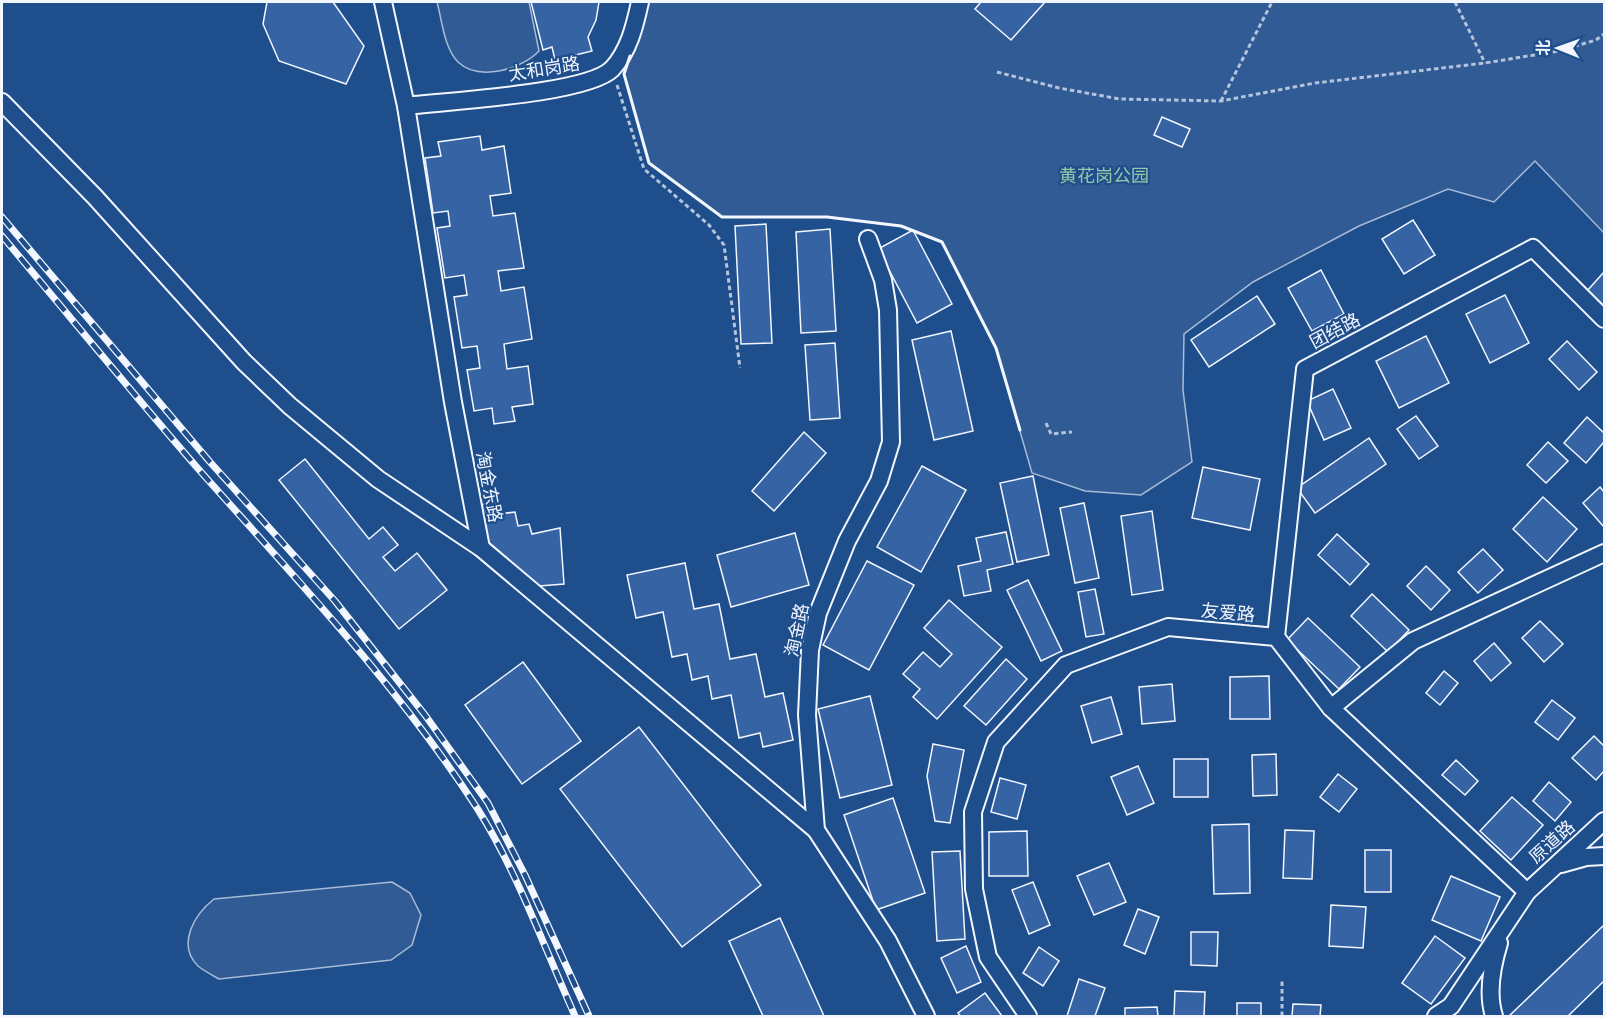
<svg xmlns="http://www.w3.org/2000/svg" width="1606" height="1018" font-family="'Titillium Web','Noto Sans SC',sans-serif">
<style>
.green{fill:#305b95;stroke:#a8bbd7;stroke-width:1.5}
.building{fill:#3563a3;stroke:#f2f6ff;stroke-width:1.5}
.lines{fill:none;stroke-linecap:round;stroke-linejoin:round}
.minor-casing{stroke:#f2f6ff;stroke-width:20}
.path{stroke:#b3c4dc;stroke-width:3;stroke-dasharray:4.5 3;stroke-linecap:butt}
.minor{stroke:#1f4e8c;stroke-width:16}
.rail-casing{stroke:#f2f6ff;stroke-width:7}
.rail{stroke:#1f4e8c;stroke-width:4.5;stroke-dasharray:14;stroke-linecap:butt}
.wall{stroke:#f2f6ff;stroke-width:3}
.labels{text-anchor:middle;stroke-width:4.5;stroke-linejoin:round;paint-order:stroke}
.street-label{font-size:18px;fill:#f2f6ff;stroke:#1f4e8c}
.park-label{font-size:18px;fill:#97c8a6;stroke:#1f4e8c}
</style>
<rect width="100%" height="100%" fill="#1f4e8c"/>
<g class="green">
<path d="M437,2H529L539,51C522,69 479,82 458,62C444,48 442,20 437,2Z"/>
<polygon points="646,2 1604,2 1604,233 1535,161 1494,202 1448,189 1359,226 1253,282 1184,334 1183,390 1192,462 1141,495 1085,491 1032,473 996,348 942,242 901,226 827,217 722,217 649,163 624,74"/>
<path d="M392,882L410,893L421,915L412,945L391,960L219,979C212,975 204,971 198,966C176,944 195,914 214,899Z"/>
</g>
<g class="building">
<polygon points="267,2 333,2 364,46 346,84 279,61 263,24"/>
<polygon points="531,2 599,2 596,20 588,37 592,51 555,60 552,47 543,50"/>
<polygon points="981,2 1045,2 1011,40 975,9"/>
<polygon points="1162,117 1190,129 1182,147 1154,135"/>
<polygon points="480,136 482,150 504,146 511,193 490,196 493,216 515,213 524,268 498,271 501,291 524,287 532,339 504,344 507,369 528,366 533,404 512,407 515,421 494,424 492,408 474,411 467,370 480,368 477,346 462,348 454,297 467,295 464,275 445,278 437,228 450,226 448,211 433,213 425,158 441,156 438,142"/>
<polygon points="1413,220 1435,255 1404,274 1382,239"/>
<polygon points="766,224 772,343 741,344 735,226"/>
<polygon points="830,229 836,331 801,333 796,232"/>
<polygon points="913,230 952,304 917,323 878,249"/>
<polygon points="1321,270 1344,314 1312,331 1288,288"/>
<polygon points="1604,272 1604,308 1587,291"/>
<polygon points="1505,295 1529,343 1490,363 1466,314"/>
<polygon points="1257,296 1275,324 1209,367 1191,340"/>
<polygon points="951,331 973,431 934,440 912,340"/>
<polygon points="1426,336 1449,383 1399,408 1376,361"/>
<polygon points="1567,341 1597,372 1579,390 1549,359"/>
<polygon points="835,343 840,418 810,420 805,345"/>
<polygon points="1333,389 1351,428 1324,440 1307,401"/>
<polygon points="1416,416 1438,446 1419,459 1397,429"/>
<polygon points="1587,417 1604,433 1604,442 1586,463 1564,443"/>
<polygon points="804,432 826,453 774,511 752,491"/>
<polygon points="1369,438 1386,464 1315,513 1297,488"/>
<polygon points="1548,442 1568,461 1546,483 1527,465"/>
<polygon points="305,459 369,539 383,527 398,545 383,557 395,571 417,553 447,590 399,629 279,480"/>
<polygon points="922,466 966,490 921,572 877,547"/>
<polygon points="1203,467 1260,479 1250,530 1192,518"/>
<polygon points="1033,476 1049,555 1017,562 1000,483"/>
<polygon points="1600,487 1604,492 1604,527 1583,503"/>
<polygon points="1543,497 1577,529 1547,562 1513,529"/>
<polygon points="494,500 499,514 515,512 518,526 529,524 532,534 560,528 564,584 539,586 487,541 481,505"/>
<polygon points="1084,503 1099,578 1075,583 1060,508"/>
<polygon points="1152,511 1163,590 1132,595 1121,516"/>
<polygon points="1006,532 1013,564 987,570 991,591 964,596 958,566 981,561 976,538"/>
<polygon points="795,533 809,585 731,607 717,555"/>
<polygon points="1337,534 1369,564 1350,585 1318,555"/>
<polygon points="1483,549 1503,570 1478,593 1458,572"/>
<polygon points="867,561 914,585 869,670 823,645"/>
<polygon points="685,563 694,609 719,604 730,659 756,654 765,697 783,693 793,740 763,747 760,733 739,738 731,695 712,699 708,676 692,680 687,654 672,657 663,612 636,618 627,575"/>
<polygon points="1426,566 1450,590 1431,610 1407,586"/>
<polygon points="1028,580 1062,651 1041,661 1007,590"/>
<polygon points="1095,589 1104,634 1086,637 1078,592"/>
<polygon points="1372,594 1409,630 1388,652 1351,616"/>
<polygon points="949,600 1002,647 937,719 913,697 920,689 903,674 923,652 940,667 952,654 924,628"/>
<polygon points="1308,618 1360,667 1339,689 1287,640"/>
<polygon points="1540,621 1563,644 1544,662 1522,638"/>
<polygon points="1494,643 1511,663 1491,681 1474,661"/>
<polygon points="1006,659 1027,679 986,725 964,706"/>
<polygon points="523,662 581,741 522,784 465,705"/>
<polygon points="1444,671 1458,683 1440,705 1426,693"/>
<polygon points="1269,676 1270,719 1230,719 1230,677"/>
<polygon points="1172,684 1175,721 1142,724 1139,687"/>
<polygon points="870,696 892,785 840,798 818,709"/>
<polygon points="1111,697 1122,734 1092,743 1081,706"/>
<polygon points="1552,700 1575,718 1558,740 1535,722"/>
<polygon points="639,727 761,885 682,947 560,789"/>
<polygon points="1594,736 1604,746 1604,771 1596,780 1572,758"/>
<polygon points="933,744 964,750 950,823 935,821 927,776"/>
<polygon points="1276,754 1277,795 1253,796 1252,755"/>
<rect x="1174" y="759" width="34" height="38"/>
<polygon points="1456,760 1478,781 1465,795 1442,775"/>
<polygon points="1138,766 1154,803 1127,815 1111,777"/>
<polygon points="1338,774 1357,789 1339,812 1320,797"/>
<polygon points="1000,778 1026,785 1017,819 991,812"/>
<polygon points="1549,782 1571,802 1555,821 1533,801"/>
<polygon points="1512,797 1543,825 1511,860 1480,831"/>
<polygon points="893,798 925,893 876,910 844,815"/>
<polygon points="1249,824 1250,893 1214,894 1212,825"/>
<polygon points="1285,830 1314,831 1312,879 1283,878"/>
<polygon points="1027,831 1028,876 989,876 989,832"/>
<rect x="1365" y="850" width="26" height="42"/>
<polygon points="960,851 965,939 937,941 932,852"/>
<polygon points="1109,863 1126,902 1094,915 1077,876"/>
<polygon points="1451,876 1500,897 1481,941 1432,920"/>
<polygon points="1033,882 1050,925 1029,934 1012,890"/>
<polygon points="1331,905 1366,907 1363,948 1329,946"/>
<polygon points="1138,909 1159,917 1145,954 1124,945"/>
<polygon points="780,918 824,1016 763,1016 729,941"/>
<polygon points="1604,925 1604,981 1568,1016 1509,1016"/>
<polygon points="1191,932 1218,932 1217,966 1191,965"/>
<polygon points="1435,936 1465,958 1431,1004 1402,983"/>
<polygon points="966,946 981,982 957,993 941,958"/>
<polygon points="1039,947 1059,961 1043,986 1023,973"/>
<polygon points="1079,979 1105,988 1095,1016 1067,1016"/>
<polygon points="1175,991 1205,992 1204,1016 1174,1016"/>
<polygon points="985,993 1002,1016 960,1016 958,1013"/>
<rect x="1237" y="1003" width="24" height="13"/>
<polygon points="1293,1004 1321,1005 1320,1016 1292,1016"/>
<polygon points="1157,1007 1158,1016 1125,1016 1125,1008"/>
</g>
<g class="lines">
<defs>
<g id="minor">
<polyline points="383,2 406,106 453,402 481,548"/>
<polyline points="2,102 95,197 244,362 290,406 378,479 481,548 816,830"/>
<path d="M406,106C447,101 587,94 612,69C629,51 635,25 640,2"/>
<polyline points="868,239 883,280 888,310 891,442 879,481 847,541 818,613 810,650 807,715 816,830 888,941 926,1016"/>
<polyline points="1276,637 1305,369 1533,248 1604,319"/>
<polyline points="1331,708 1413,641 1604,553"/>
<polyline points="1561,864 1586,857 1604,856"/>
<polyline points="1527,892 1604,821"/>
<polyline points="1028,1016 988,957 974,889 973,812 996,742 1066,665 1168,627 1276,637 1331,708 1527,892 1451,1006 1436,1016"/>
<path d="M1494,1016C1487,994 1492,966 1499,943"/>
</g>
</defs>
<use href="#minor" class="minor-casing"/>
<g class="path">
<polyline points="1455,2 1485,63"/>
<polyline points="997,72 1059,88 1120,99 1221,101 1315,83 1485,63 1559,51 1596,40 1604,34"/>
<polyline points="617,85 644,169 709,225 724,245 740,368"/>
<polyline points="1221,101 1272,2"/>
<polyline points="1046,423 1051,434 1072,432"/>
<polyline points="1282,1016 1282,980"/>
</g>
<use href="#minor" class="minor"/>
<defs>
<g id="rail">
<polyline points="2,217 210,462 335,601 425,715 488,803 525,875 589,1016"/>
<path d="M2,236C68,314 133,394 201,472C297,580 398,686 477,808C517,871 545,949 575,1016"/>
</g>
</defs>
<use href="#rail" class="rail-casing"/>
<use href="#rail" class="rail"/>
<polyline class="wall" points="630,56 624,74 649,163 722,217 827,217 901,226 942,242 996,348 1020,430"/>
</g>
<g class="labels">
<g class="street-label">
<text transform="translate(544 69) rotate(-9)" y="6">太和岗路</text>
<text transform="translate(1335 331) rotate(-28)" y="6">团结路</text>
<text transform="translate(489 487) rotate(79)" y="6">淘金东路</text>
<text transform="translate(1228 613) rotate(5)" y="6">友爱路</text>
<text transform="translate(797 630) rotate(-78)" y="6">淘金路</text>
<text transform="translate(1552 842) rotate(-42)" y="6">原道路</text>
</g>
<g class="park-label">
<text x="1104" y="182">黄花岗公园</text>
</g>
</g>
<rect width="1606" height="1018" fill="none" stroke="#f2f6ff" stroke-width="6"/>
<g transform="translate(1558 48) rotate(271)" stroke="#1f4e8c" stroke-width="4.5" paint-order="stroke">
<path d="M0-4.5L10 22L0 15L-10 22Z" fill="#f2f6ff"/>
<text y="-9" font-size="16" font-weight="bold" text-anchor="middle" fill="#f2f6ff">北</text>
</g>
</svg>
